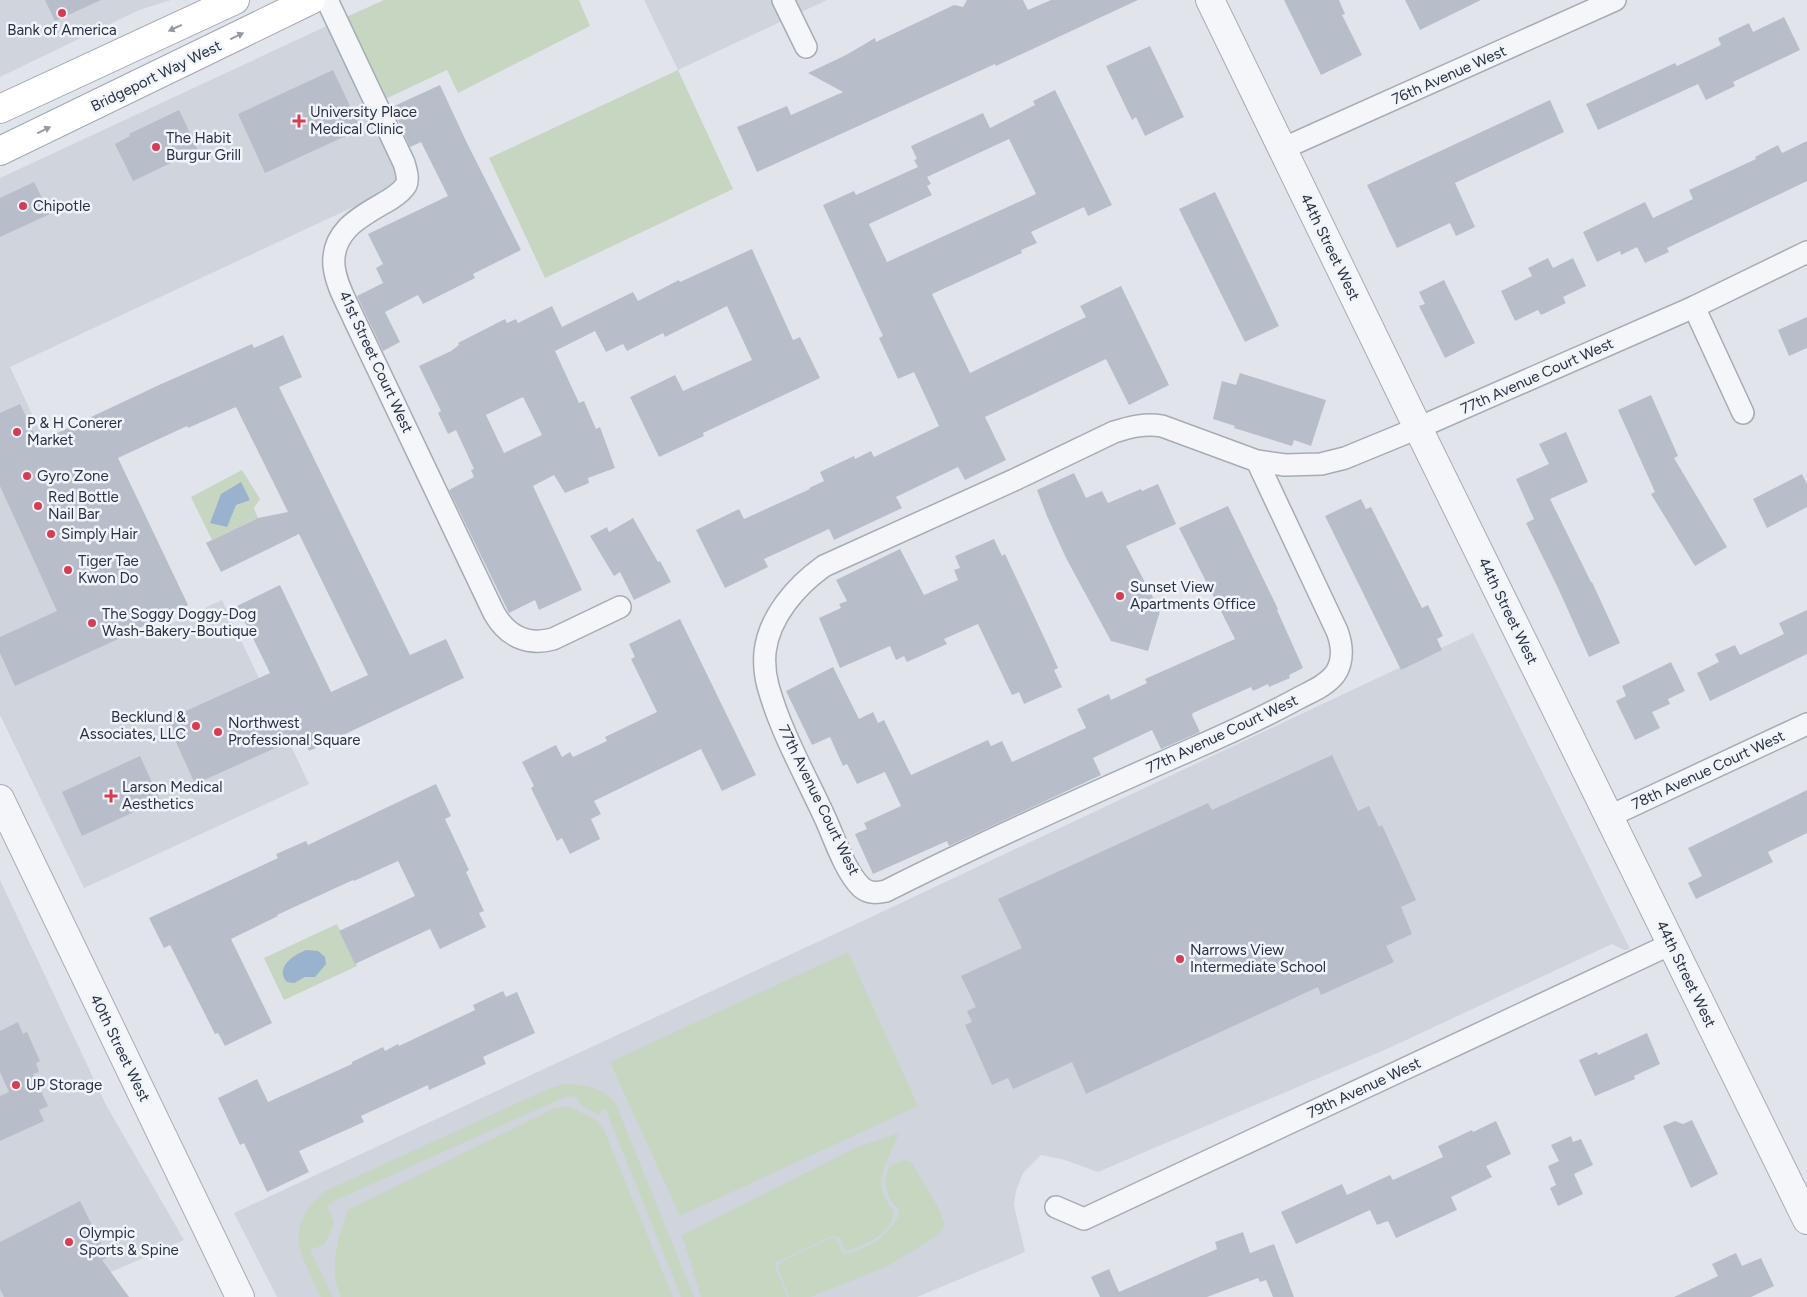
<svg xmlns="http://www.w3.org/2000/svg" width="1807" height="1297" font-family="Figtree,sans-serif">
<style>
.built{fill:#cfd4dd}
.green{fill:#c6d6c1}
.water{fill:#99b2ce}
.building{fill:#b8bec9;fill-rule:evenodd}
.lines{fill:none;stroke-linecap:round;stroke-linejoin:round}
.minor-casing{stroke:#a6acb6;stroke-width:24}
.tertiary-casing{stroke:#a6acb6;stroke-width:30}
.primary-casing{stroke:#9fa9b8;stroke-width:30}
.minor{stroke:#f4f6f9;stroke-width:21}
.tertiary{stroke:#f4f6f9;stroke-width:28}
.primary{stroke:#fff;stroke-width:28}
.oneway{fill:#9498a2}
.poi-dot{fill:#db3b51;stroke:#f1f4f8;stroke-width:2}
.labels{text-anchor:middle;stroke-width:5;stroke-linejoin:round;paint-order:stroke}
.poi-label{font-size:15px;fill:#283245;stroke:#f1f4f8;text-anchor:start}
.street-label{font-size:15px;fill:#283245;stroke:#f1f4f8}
</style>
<rect width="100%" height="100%" fill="#e1e5eb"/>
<g class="built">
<polygon points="0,0 171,0 139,10 0,77"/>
<polygon points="644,0 827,0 678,70"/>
<polygon points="344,18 418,177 10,367 137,639 222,600 309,784 84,888 0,715 0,178"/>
<polygon points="1473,633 1630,949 1624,950 1612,944 1389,1048 1098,1172 1065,1160 1041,1155 1023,1173 1016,1191 1014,1205 1025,1252 917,1297 277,1297 234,1213 869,918"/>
<polygon points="0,880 106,1105 184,1240 54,1297 0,1297"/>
</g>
<g class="green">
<polygon points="384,0 579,0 590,26 458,93 447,70 381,101 344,18"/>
<polygon points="678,70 733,189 545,278 489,158"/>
<polygon points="242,470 260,499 254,508 258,518 212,540 191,497"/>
<polygon points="337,924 357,966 284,1000 264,958"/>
<polygon points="848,952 918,1106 680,1216 610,1062"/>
<path d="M565,1084C587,1084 599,1087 615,1102L694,1297H681L606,1110L603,1108L599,1115L579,1104L577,1097L567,1096L334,1201L327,1206L334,1222L325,1244L310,1250L333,1297H321C301,1254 282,1231 323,1192L548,1089Z"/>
<path d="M567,1106L596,1120L603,1128L673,1297H341C328,1270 338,1237 348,1210L553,1109Z"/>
<path d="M899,1133C894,1146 881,1169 881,1182C881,1192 888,1204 894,1212C892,1234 867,1243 848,1251L844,1250L840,1237L832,1236L774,1263L787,1297H701L682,1235L855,1148Z"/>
<path d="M904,1160L911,1162L913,1165L939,1209L945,1225L939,1234L888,1266L810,1297H789L778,1267L782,1261L832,1238H836L843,1254H849C858,1250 868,1246 877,1241C883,1237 901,1219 899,1211C898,1207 894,1206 892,1202C885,1192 883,1176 890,1166Z"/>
</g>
<g class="water">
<polygon points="241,482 250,500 236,505 227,527 210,523 221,494"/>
<path d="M307,950L318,951L325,957L326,964L315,977H305L294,983L287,982C274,968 294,954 307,950Z"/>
</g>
<g class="building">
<polygon points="45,0 101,0 55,21"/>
<polygon points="967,0 1023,0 1028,10 1051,0 1138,0 996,66 995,64 757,172 737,127 787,106 791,115 843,92 808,73 846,55 875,38 876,42 954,5 963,7"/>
<polygon points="1284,0 1339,0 1345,14 1342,15 1362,55 1321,75"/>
<polygon points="1405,0 1481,0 1420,30"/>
<polygon points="1784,17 1800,50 1733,82 1735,86 1706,100 1698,84 1598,130 1586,104 1675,63 1677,66 1721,45 1718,38 1749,23 1753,32"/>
<polygon points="1150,46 1184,117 1145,136 1136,117 1132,120 1106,66"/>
<polygon points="333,70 361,129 265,173 238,114"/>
<polygon points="440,85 466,141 521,250 473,274 475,278 423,304 418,295 385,312 400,342 383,351 357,296 383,283 376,268 383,264 368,234 448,196 421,142 410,147 392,107"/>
<path d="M1055,90L1112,205L1088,216L1084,207L1031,232L1037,243L1021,250L1022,253L932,294L970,373L1086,317L1080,306L1121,286L1169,385L1129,405L1106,359L985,417L1006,460L965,480L958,467L896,497L902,508L834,540L829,529L764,559L768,567L725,588L696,530L739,509L744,519L810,489L809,488L824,481L820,472L854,456L855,459L871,451L874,457L939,426L914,372L898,379L879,338L883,336L823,205L854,191L856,195L918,167L914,160L917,159L911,146L983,113L990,128L1035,105L1033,101ZM1009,139L1036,194L887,262L869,224L932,195L927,186L931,184L927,177Z"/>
<polygon points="1550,100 1564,132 1455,183 1475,227 1456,236 1450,223 1397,248 1367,185"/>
<polygon points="179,110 198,150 133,181 115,144 130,136 129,134"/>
<polygon points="1807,141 1807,181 1667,248 1669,252 1645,263 1637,247 1621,255 1620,251 1597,262 1583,232 1645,202 1653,218 1693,199 1689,190 1756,159 1755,157 1778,145 1782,153"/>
<polygon points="34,182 50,214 0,237 0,198"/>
<polygon points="1215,192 1279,326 1245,342 1179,209"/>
<path d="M752,249L793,340L800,337L820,378L703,433L704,436L659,457L630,397L675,375L683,391L752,360L727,306L665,337L663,333L627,351L623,344L606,352L595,331L555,351L579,403L584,401L596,429L600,427L615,468L588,478L589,483L565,493L554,475L533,486L582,590L539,610L535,600L509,613L449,490L474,477L471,470L474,469L456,430L448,434L438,413L441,411L419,366L451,351L459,345L458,343L505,319L507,323L516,319L518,323L552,306L562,327L633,292L638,301L679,280L680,282ZM523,397L542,435L504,453L486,415Z"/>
<polygon points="1548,258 1553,268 1573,258 1586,286 1563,297 1566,303 1541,315 1538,310 1515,321 1501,291 1532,276 1528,268"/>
<polygon points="1444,280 1475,343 1445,358 1419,306 1425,304 1419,292"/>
<polygon points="1807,317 1807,348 1789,356 1778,330"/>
<polygon points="283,335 302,377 279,387 410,655 446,639 464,678 309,751 302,736 195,784 166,720 270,673 237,606 280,585 331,692 368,675 299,534 221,572 206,543 258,518 288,512 236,407 188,428 187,426 118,458 188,605 126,634 127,635 15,686 0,653 0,637 57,611 0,486 0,413 20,404 38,442 159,385 252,344 254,348"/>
<polygon points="1240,373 1326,400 1311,446 1294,440 1292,446 1234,428 1235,426 1213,419 1222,381 1236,385"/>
<polygon points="1651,395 1678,456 1674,458 1727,547 1695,566 1651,494 1655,492 1618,410"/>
<polygon points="1566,432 1588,482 1550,499 1591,582 1592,582 1620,643 1589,657 1558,588 1526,523 1534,519 1516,479 1549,464 1539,444"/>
<polygon points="1074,473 1086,498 1102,491 1108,503 1141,489 1142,491 1158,484 1176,524 1126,546 1160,611 1148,651 1111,641 1066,558 1047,516 1037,490"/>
<polygon points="1802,474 1807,484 1807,507 1767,528 1753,499"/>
<polygon points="1361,499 1366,509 1371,507 1422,608 1428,605 1443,636 1437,639 1442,650 1401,670 1325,516"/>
<polygon points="1228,506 1278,609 1277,610 1303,668 1289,675 1290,678 1269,687 1268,684 1253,691 1251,687 1193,713 1192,715 1200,732 1161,749 1152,730 1093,758 1101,775 949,846 947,841 873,874 855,834 867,829 864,823 901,806 885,772 857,784 847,764 843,766 830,737 812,745 786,691 833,667 859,719 873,712 878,723 884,720 911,775 988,740 991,746 1002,741 1012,762 1086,728 1077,709 1109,694 1111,700 1147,683 1145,679 1235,639 1179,528"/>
<polygon points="633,518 658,562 660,561 671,582 634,600 620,572 614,576 590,536 607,527 609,532"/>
<polygon points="994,539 1002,556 1005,554 1049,648 1058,668 1054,670 1062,687 1024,704 1019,692 1012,695 978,624 944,639 947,644 907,662 904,656 896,660 890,646 840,668 819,618 841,608 839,604 847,601 836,580 900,549 924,595 958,580 954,570 960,568 955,556"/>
<polygon points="1807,610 1807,654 1710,701 1697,673 1719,662 1715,654 1735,645 1740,655 1784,634 1779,623"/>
<polygon points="680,619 756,775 722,791 701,749 594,801 601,814 591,819 600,839 570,854 562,838 557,841 531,788 534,786 522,762 556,745 562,757 570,752 573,757 607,741 605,737 657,712 631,659 635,657 629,644"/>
<polygon points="1671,662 1685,691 1668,699 1670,704 1652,712 1660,728 1635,740 1616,701 1626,696 1622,686"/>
<polygon points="1332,755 1358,811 1369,806 1379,827 1382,825 1416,900 1401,907 1412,934 1386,946 1394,962 1321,995 1318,987 1086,1094 1072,1062 1013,1089 1008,1078 992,1085 965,1025 972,1022 967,1011 976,1007 961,976 1022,948 998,899 1208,803 1212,810"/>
<polygon points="140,756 160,800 82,836 62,792"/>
<polygon points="436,784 451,816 445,819 469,870 466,872 484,911 479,913 486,927 440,949 430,929 355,964 339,931 415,896 398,861 354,881 353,880 277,915 278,916 231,939 272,1023 225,1046 218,1033 215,1034 170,945 164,948 149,918 278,858 276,854 306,841 308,845"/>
<polygon points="1807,790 1807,833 1768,852 1773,862 1696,899 1688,883 1702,876 1688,848"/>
<polygon points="503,991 506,997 517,992 535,1033 483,1057 486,1064 429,1090 428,1085 361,1116 364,1122 299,1151 309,1172 267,1192 244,1143 240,1145 218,1098 257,1079 268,1102 352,1064 352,1062 383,1047 385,1051 398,1044 399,1046 475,1010 473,1005"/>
<polygon points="18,1022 23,1034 27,1032 40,1061 36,1063 39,1072 33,1074 48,1106 39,1110 44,1121 0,1141 0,1096 9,1092 0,1072 0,1031"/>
<polygon points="1647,1033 1660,1064 1634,1076 1635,1079 1595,1096 1579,1060 1597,1052 1598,1055"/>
<polygon points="1692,1120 1718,1174 1691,1188 1663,1126 1675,1121 1683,1124"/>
<polygon points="1496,1121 1511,1154 1486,1166 1492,1177 1451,1197 1457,1210 1396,1238 1388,1221 1377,1225 1370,1210 1296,1244 1281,1212 1342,1184 1347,1195 1390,1175 1393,1180 1443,1157 1438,1146 1472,1130 1473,1132"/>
<polygon points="1571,1136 1573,1142 1581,1139 1593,1165 1574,1174 1583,1194 1558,1206 1550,1188 1556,1185 1548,1166 1559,1161 1551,1145"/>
<polygon points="80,1201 108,1257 102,1260 129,1297 4,1297 0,1289 0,1242"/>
<polygon points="1243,1232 1250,1253 1274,1244 1294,1297 1273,1297 1266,1280 1260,1282 1258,1278 1207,1297 1100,1297 1091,1277 1109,1269 1119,1292 1217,1249 1215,1242"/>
<polygon points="1736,1253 1742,1266 1761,1258 1774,1286 1751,1297 1674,1297 1718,1276 1712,1264"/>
</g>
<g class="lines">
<defs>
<g id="minor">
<path d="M327,0L404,163C406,170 409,179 406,185C402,192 395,196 389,200C362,216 331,230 334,266C336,285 347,303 354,319L494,613C507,636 527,646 553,639L620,607"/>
<polyline points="783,0 806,47"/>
<polyline points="1282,149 1615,0"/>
<polyline points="1694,307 1743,413"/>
<path d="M1257,461L1337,631C1342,644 1344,661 1335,674C1326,686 1310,692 1297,699C1262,718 1225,735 1188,751C1087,796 985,841 886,891C877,893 869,894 861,887C845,871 835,840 826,820C806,776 781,733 768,686C765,675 764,664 765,652C769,617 796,586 824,566L1014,480L1114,432C1130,427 1145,423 1162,426L1257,461L1285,465L1321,464L1345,458L1418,428L1694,307L1807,252"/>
<polyline points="1608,817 1807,724"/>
<polyline points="1056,1207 1084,1219 1671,944"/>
</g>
<g id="tertiary">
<polyline points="1210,0 1418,428 1807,1220"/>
<polyline points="0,799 240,1297"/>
</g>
<g id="primary">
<polyline points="0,109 235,0"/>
<polyline points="0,151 311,0"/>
</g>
</defs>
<use href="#minor" class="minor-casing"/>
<use href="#tertiary" class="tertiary-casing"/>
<use href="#primary" class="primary-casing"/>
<use href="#minor" class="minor"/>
<use href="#tertiary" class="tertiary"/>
<use href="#primary" class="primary"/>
</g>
<defs><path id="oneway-solid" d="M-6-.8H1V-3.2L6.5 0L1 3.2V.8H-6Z" transform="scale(1.25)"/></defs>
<g class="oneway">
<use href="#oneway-solid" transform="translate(175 28) rotate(155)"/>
<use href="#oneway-solid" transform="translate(237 36) rotate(-26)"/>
<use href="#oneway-solid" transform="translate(44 130) rotate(-26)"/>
</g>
<g class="poi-dot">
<circle cx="62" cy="13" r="5"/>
<path d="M296.5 113.5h5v5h5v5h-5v5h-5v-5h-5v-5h5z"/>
<circle cx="156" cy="147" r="5"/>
<circle cx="23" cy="206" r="5"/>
<circle cx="17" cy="432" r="5"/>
<circle cx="27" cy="476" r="5"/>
<circle cx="38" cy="506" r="5"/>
<circle cx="51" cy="534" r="5"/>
<circle cx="68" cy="570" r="5"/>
<circle cx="1120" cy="596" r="5"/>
<circle cx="92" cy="623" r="5"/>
<circle cx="196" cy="726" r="5"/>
<circle cx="218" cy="732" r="5"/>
<path d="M108.5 788.5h5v5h5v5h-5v5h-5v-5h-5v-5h5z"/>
<circle cx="1180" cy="959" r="5"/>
<circle cx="16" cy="1085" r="5"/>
<circle cx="69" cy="1242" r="5"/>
</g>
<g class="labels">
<g class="poi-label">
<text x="62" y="35" text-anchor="middle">Bank of America</text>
<text x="310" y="117">University Place<tspan x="310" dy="17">Medical Clinic</tspan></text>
<text x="166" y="143">The Habit<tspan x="166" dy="17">Burgur Grill</tspan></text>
<text x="33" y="211">Chipotle</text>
<text x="27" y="428">P &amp; H Conerer<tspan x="27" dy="17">Market</tspan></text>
<text x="37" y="481">Gyro Zone</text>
<text x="48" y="502">Red Bottle<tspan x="48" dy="17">Nail Bar</tspan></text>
<text x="61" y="539">Simply Hair</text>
<text x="78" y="566">Tiger Tae<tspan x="78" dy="17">Kwon Do</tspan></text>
<text x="1130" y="592">Sunset View<tspan x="1130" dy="17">Apartments Office</tspan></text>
<text x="102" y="619">The Soggy Doggy-Dog<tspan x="102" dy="17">Wash-Bakery-Boutique</tspan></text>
<text x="186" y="722" text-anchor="end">Becklund &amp;<tspan x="186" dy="17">Associates, LLC</tspan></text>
<text x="228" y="728">Northwest<tspan x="228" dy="17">Professional Square</tspan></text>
<text x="122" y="792">Larson Medical<tspan x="122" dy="17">Aesthetics</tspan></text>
<text x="1190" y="955">Narrows View<tspan x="1190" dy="17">Intermediate School</tspan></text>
<text x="26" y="1090">UP Storage</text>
<text x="79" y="1238">Olympic<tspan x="79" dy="17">Sports &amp; Spine</tspan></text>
</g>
<g class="street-label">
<text transform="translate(1449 75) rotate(-24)" y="5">76th Avenue West</text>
<text transform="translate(156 76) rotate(-26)" y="5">Bridgeport Way West</text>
<text transform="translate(1330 247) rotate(64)" y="5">44th Street West</text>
<text transform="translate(376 362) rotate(65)" y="5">41st Street Court West</text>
<text transform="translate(1537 376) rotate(-24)" y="5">77th Avenue Court West</text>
<text transform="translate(1508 611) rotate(64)" y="5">44th Street West</text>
<text transform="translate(1222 734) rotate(-25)" y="5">77th Avenue Court West</text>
<text transform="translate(1708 770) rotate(-25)" y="5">78th Avenue Court West</text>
<text transform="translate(819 800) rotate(64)" y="5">77th Avenue Court West</text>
<text transform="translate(1686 974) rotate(64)" y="5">44th Street West</text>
<text transform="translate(120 1048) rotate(64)" y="5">40th Street West</text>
<text transform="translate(1364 1088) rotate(-25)" y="5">79th Avenue West</text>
</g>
</g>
</svg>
